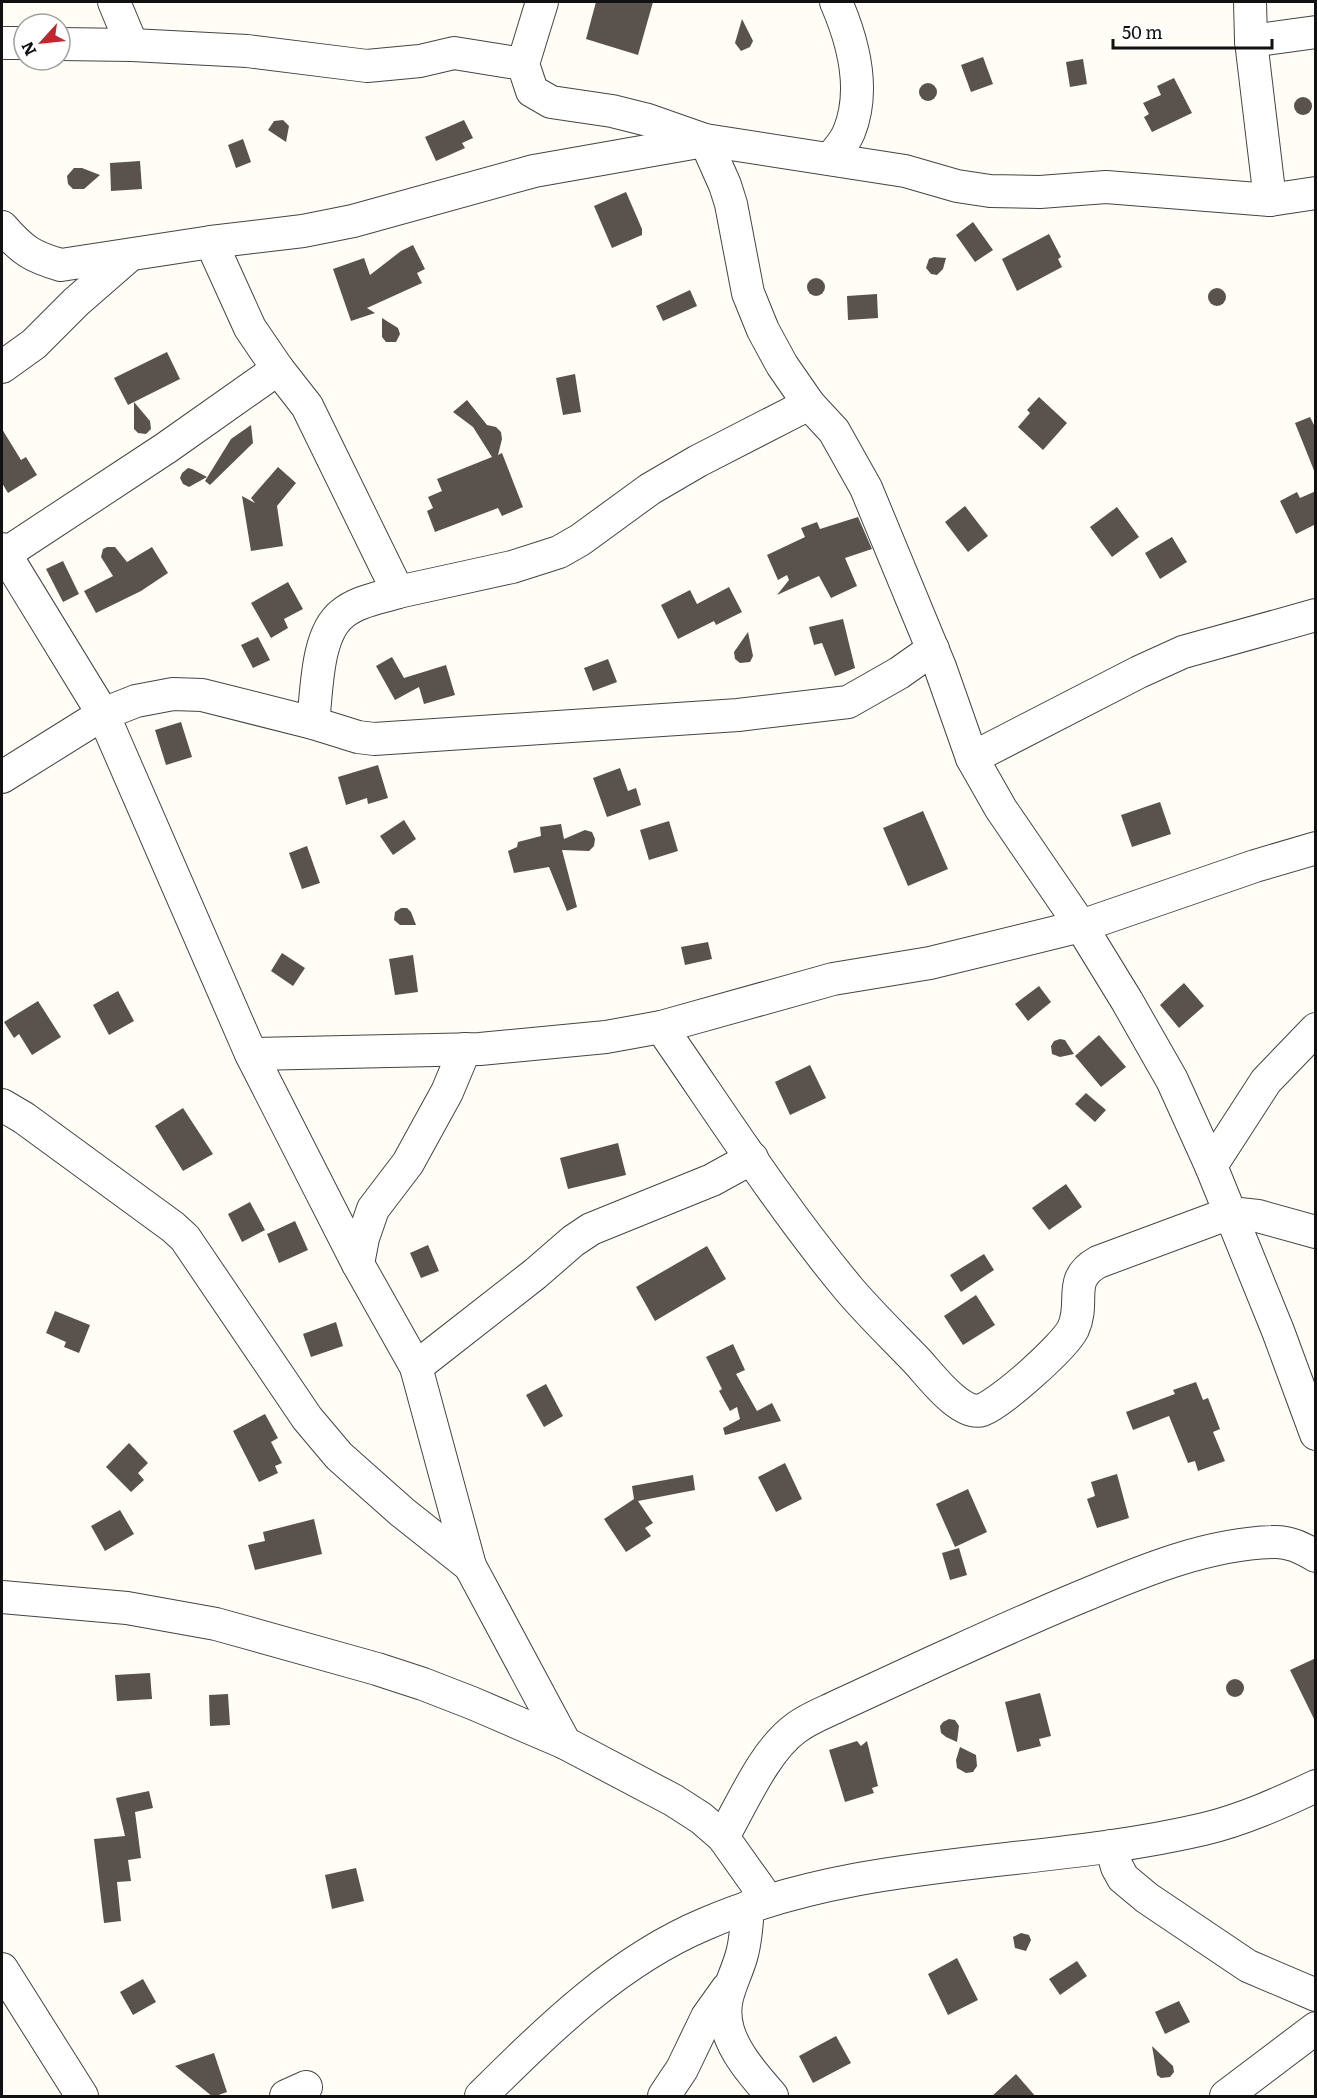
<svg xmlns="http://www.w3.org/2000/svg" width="1317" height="2098" font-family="Literata,serif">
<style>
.building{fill:#5a524d}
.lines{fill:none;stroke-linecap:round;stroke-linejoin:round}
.minor-casing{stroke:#444;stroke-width:34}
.minor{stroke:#fff;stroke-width:32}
</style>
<rect width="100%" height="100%" fill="#fffdf5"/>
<g class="building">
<polygon points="596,2 653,2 638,55 586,39"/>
<polygon points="742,19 753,41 750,47 741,51 735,43"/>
<polygon points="983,57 993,84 971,92 961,65"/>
<polygon points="1083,59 1087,84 1070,87 1066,62"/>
<polygon points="1174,78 1192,113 1152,132 1144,117 1149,114 1143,103 1161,95 1157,86"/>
<circle cx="928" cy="92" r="9"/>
<circle cx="1303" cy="106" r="9"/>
<polygon points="283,120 289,126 286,142 268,130 274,121"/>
<polygon points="464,120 473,138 462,143 465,148 436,161 425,137"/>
<polygon points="243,139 251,162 236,168 228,145"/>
<polygon points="140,161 142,189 111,191 110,163"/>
<polygon points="74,168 82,168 100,175 84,189 73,189 68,184 67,176"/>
<polygon points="626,192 642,229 642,235 612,248 594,206"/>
<polygon points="973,222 993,250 975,262 956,235"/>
<polygon points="1049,234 1061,257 1058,259 1062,267 1017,291 1002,259"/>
<polygon points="413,245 425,269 417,273 422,283 367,308 375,313 351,321 333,269 364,258 370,275 401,251"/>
<polygon points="934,257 946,258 943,269 937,275 931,274 926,268 929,259"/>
<circle cx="816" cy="287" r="9"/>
<circle cx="1217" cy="297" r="9"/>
<polygon points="690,290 697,306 663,321 656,306"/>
<polygon points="877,294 878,318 848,320 847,296"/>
<polygon points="382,318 398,328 400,334 396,342 386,342 382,337"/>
<polygon points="167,352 180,379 128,405 114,378"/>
<polygon points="575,374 581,412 563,415 556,378"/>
<polygon points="1039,397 1067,423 1043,450 1018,427 1030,413 1027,410"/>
<polygon points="467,400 487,425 496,427 501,432 502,439 498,455 502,453 523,507 502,516 498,508 435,532 427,511 433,508 428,497 442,491 437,479 492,457 473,427 453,412"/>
<polygon points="134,402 150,421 151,429 146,434 138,433 134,429"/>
<polygon points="1310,417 1316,429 1315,473 1295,423"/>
<polygon points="251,425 253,443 210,485 205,481 231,439"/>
<polygon points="2,429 21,460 26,457 37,475 8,493 2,483"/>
<polygon points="278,467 296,483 277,506 283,546 251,551 242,496 255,503 251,498"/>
<polygon points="188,468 192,469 207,477 189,487 183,484 180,478 182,473"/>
<polygon points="1316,491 1316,524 1296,534 1280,501 1297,492 1300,498"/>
<polygon points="965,506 988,536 968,552 945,522"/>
<polygon points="1117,507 1139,537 1112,557 1090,527"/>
<polygon points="858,517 872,549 845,558 857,586 831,598 819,576 777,595 789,580 787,575 778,580 767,555 805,537 801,528 817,522 820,529"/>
<polygon points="1172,537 1187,562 1160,579 1145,553"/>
<polygon points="107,547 115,547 127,562 152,547 168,573 141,591 96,613 84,591 113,576 101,557 103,549"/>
<polygon points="63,561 79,594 63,602 46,569"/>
<polygon points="288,582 303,609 284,619 288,628 271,638 251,603"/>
<polygon points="729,587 742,612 716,625 714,621 678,639 661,605 690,590 697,604"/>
<polygon points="843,619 855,668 835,676 822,643 814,645 809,627"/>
<polygon points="748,632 753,656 750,662 740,663 735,659 734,652"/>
<polygon points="258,637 270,660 253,668 241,645"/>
<polygon points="392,657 404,678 446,665 455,695 424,704 419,687 395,700 376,666"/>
<polygon points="608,659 617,682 593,691 584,668"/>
<polygon points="181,722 192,757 166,765 155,730"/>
<polygon points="378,765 388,798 368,804 367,798 346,805 338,777"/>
<polygon points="620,768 628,791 636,788 641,805 607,817 593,778"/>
<polygon points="1160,802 1171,834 1132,847 1121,815"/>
<polygon points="923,811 948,869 908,886 883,828"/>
<polygon points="404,820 416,839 393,855 380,836"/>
<polygon points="669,821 678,851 649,860 640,830"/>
<polygon points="561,824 564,839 585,830 592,832 595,839 594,846 589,851 562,850 577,907 567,911 549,867 514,873 508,851 517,847 518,842 541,836 540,827"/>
<polygon points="307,846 320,883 302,889 289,853"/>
<polygon points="401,908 407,908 411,912 416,925 400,925 394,920 395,912"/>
<polygon points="708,942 712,959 685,965 681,947"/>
<polygon points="282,953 305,968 293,986 271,971"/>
<polygon points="413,955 418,992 395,995 389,959"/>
<polygon points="1184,983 1204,1006 1179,1028 1160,1005"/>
<polygon points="1039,986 1051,1002 1028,1021 1015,1004"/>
<polygon points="118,991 134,1021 109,1035 93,1005"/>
<polygon points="38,1001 61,1037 32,1055 19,1034 14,1038 4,1022"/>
<polygon points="1099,1035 1126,1067 1101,1087 1075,1056"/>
<polygon points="1060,1039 1065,1040 1074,1054 1060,1057 1052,1054 1051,1046 1054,1041"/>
<polygon points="810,1065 826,1098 790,1115 775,1082"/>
<polygon points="1086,1093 1106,1110 1095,1122 1075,1104"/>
<polygon points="183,1108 213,1154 183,1171 155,1126"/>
<polygon points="618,1143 626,1175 568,1189 560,1158"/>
<polygon points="1066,1184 1082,1207 1049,1230 1032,1208"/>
<polygon points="250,1202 265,1230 242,1242 228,1214"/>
<polygon points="295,1221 308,1250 279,1263 267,1234"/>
<polygon points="428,1245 439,1271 421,1278 410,1253"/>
<polygon points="707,1246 726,1279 655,1321 636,1287"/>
<polygon points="984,1254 994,1270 961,1292 950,1275"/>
<polygon points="976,1295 995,1325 963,1345 944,1316"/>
<polygon points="55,1311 90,1325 79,1353 64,1347 66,1342 46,1333"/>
<polygon points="336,1322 343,1346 311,1357 303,1334"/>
<polygon points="733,1344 745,1370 736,1374 757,1411 772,1403 781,1421 725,1435 723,1428 740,1419 737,1407 730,1411 719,1391 722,1389 706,1357"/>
<polygon points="1196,1382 1203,1400 1208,1398 1220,1429 1213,1432 1225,1461 1198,1471 1195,1461 1188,1463 1169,1416 1133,1430 1126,1412 1175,1394 1173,1390"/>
<polygon points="546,1384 563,1416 544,1427 526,1395"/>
<polygon points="265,1414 278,1438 271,1442 282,1463 275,1466 278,1473 259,1482 233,1431"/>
<polygon points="129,1443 148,1463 138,1473 144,1480 131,1492 106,1467"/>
<polygon points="785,1463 802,1499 776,1512 758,1477"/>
<polygon points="1117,1474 1129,1518 1097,1528 1087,1499 1095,1496 1091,1482"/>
<polygon points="693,1475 695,1490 638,1501 653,1523 645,1528 651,1536 626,1552 604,1519 634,1499 632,1486"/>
<polygon points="968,1489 987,1532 955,1547 936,1504"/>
<polygon points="120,1510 134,1534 105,1551 91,1526"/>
<polygon points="314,1519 322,1554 255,1570 248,1545 265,1541 263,1532"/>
<polygon points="959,1548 967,1575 950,1580 942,1553"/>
<polygon points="1316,1658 1316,1723 1290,1670"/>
<polygon points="150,1673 152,1699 117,1701 115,1675"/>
<circle cx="1235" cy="1688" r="9"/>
<polygon points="1040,1693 1051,1736 1039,1739 1041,1746 1017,1752 1005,1702"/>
<polygon points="228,1694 230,1725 210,1726 209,1695"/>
<polygon points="949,1719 955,1720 959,1726 957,1742 946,1737 941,1733 940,1726 943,1722"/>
<polygon points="857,1741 861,1746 867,1741 878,1786 872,1788 874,1793 845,1802 829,1750"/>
<polygon points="960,1747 976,1755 977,1766 973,1772 966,1773 957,1768 956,1760"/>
<polygon points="149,1791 153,1808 135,1812 141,1858 128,1860 131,1881 117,1882 121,1921 104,1923 94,1839 125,1836 116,1798"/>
<polygon points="356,1868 364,1901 332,1909 325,1875"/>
<polygon points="1021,1933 1029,1935 1031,1940 1026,1951 1015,1948 1013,1937"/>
<polygon points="957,1958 978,2000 948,2015 928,1974"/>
<polygon points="1077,1961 1087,1976 1060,1995 1049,1979"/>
<polygon points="143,1979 156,2002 133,2015 120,1992"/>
<polygon points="1179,2001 1190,2022 1165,2034 1155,2012"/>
<polygon points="836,2036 851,2063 813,2083 799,2056"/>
<polygon points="1152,2046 1173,2066 1174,2072 1170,2077 1161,2078 1157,2075"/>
<polygon points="214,2053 227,2092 213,2097 175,2066"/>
<polygon points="1016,2074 1036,2097 991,2097"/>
</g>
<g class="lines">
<defs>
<g id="minor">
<polyline points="114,2 132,45"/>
<polyline points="542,2 523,64 532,91 551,102 612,111 648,120 705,140 905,171 957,186 990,191 1040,192 1106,187 1270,200 1316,193"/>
<polyline points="1250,2 1251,41 1270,200"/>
<polyline points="1251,41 1316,32"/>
<polyline points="2,43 24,43"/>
<polyline points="60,44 132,45 247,51 367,66 420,61 454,53 523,64"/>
<polyline points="705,140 725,185 731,204 748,293 763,330 782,365 809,404 834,431 866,488 940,667 972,758 1001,809 1081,926 1127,1001 1172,1080 1211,1166 1278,1331 1316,1434"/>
<path d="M830,159C837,151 845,142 849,132C866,90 853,41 836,2"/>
<path d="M2,227C22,250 32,257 61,265L211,242L303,231L353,221L534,171L704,141"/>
<path d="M211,242L250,328L278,369L307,406L398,592C380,598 357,601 342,614C316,635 317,691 313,723"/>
<polyline points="2,367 34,344 76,302 130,255"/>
<polyline points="2,549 103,714 251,1054 358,1264 416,1367 470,1566 565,1743"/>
<polyline points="5,554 166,448 278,369"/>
<polyline points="398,592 512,567 559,552 580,540 650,489 698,461 809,404"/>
<polyline points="972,758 1139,672 1183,652 1316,615"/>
<polyline points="2,777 103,714 136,701 173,694 202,695 313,723 358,737 374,739 738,715 848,702 899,673 933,649"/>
<path d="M661,1027C722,1115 780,1206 848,1288C869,1313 894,1337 917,1361C930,1375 961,1417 982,1410C1001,1403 1064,1347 1073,1329C1086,1301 1066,1280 1098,1262L1230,1213L1258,1216L1316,1232"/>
<polyline points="251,1054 480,1049 606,1037 661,1027 833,979 930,963 1081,926 1255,866 1316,848"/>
<polyline points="2,1105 24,1118 173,1227 185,1238 307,1418 339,1456 402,1512 470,1566"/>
<polyline points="1211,1166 1266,1081 1316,1029"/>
<polyline points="358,1264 363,1238 373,1209 408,1163 447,1092 465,1049"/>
<polyline points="416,1367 535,1274 573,1241 591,1229 712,1180 752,1158"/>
<polyline points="2,1597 127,1608 216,1624 377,1669 423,1684 472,1703 565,1743 673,1800 701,1818 723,1837 767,1899"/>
<path d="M723,1837C742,1804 765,1750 796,1728C809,1718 826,1712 840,1705C870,1691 901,1677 931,1663C984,1639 1036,1615 1090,1593C1147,1569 1209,1544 1273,1542C1289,1541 1302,1548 1316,1556"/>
<polyline points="1111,1846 1117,1867 1123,1878 1147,1898 1248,1966 1316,1995"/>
<path d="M748,1907C747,1923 746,1939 742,1954C735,1981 719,1999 728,2030C736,2056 756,2077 772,2096"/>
<polyline points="2,1969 82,2096"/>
<polyline points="286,2096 306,2087"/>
<path d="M481,2096C548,2030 617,1961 705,1924C865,1855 1038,1868 1204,1829C1242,1820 1280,1803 1316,1786"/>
<polyline points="664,2096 682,2069 707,2017 727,1989"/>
<polyline points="1226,2096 1316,2028"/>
</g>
</defs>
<use href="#minor" class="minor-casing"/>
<use href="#minor" class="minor"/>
</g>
<rect width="1317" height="2098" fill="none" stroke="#111111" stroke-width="6"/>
<g transform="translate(42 42) rotate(243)"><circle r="28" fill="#ffffff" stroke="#a0a0a0" stroke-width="1.5"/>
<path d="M0-4.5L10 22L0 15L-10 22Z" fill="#c4262e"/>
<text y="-9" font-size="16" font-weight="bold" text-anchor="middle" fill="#111111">N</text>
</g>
<path d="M1113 39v9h159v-9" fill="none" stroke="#111111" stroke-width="3"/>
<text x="1122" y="39" font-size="18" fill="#111111" stroke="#ffffff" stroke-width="4.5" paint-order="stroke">50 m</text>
</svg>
